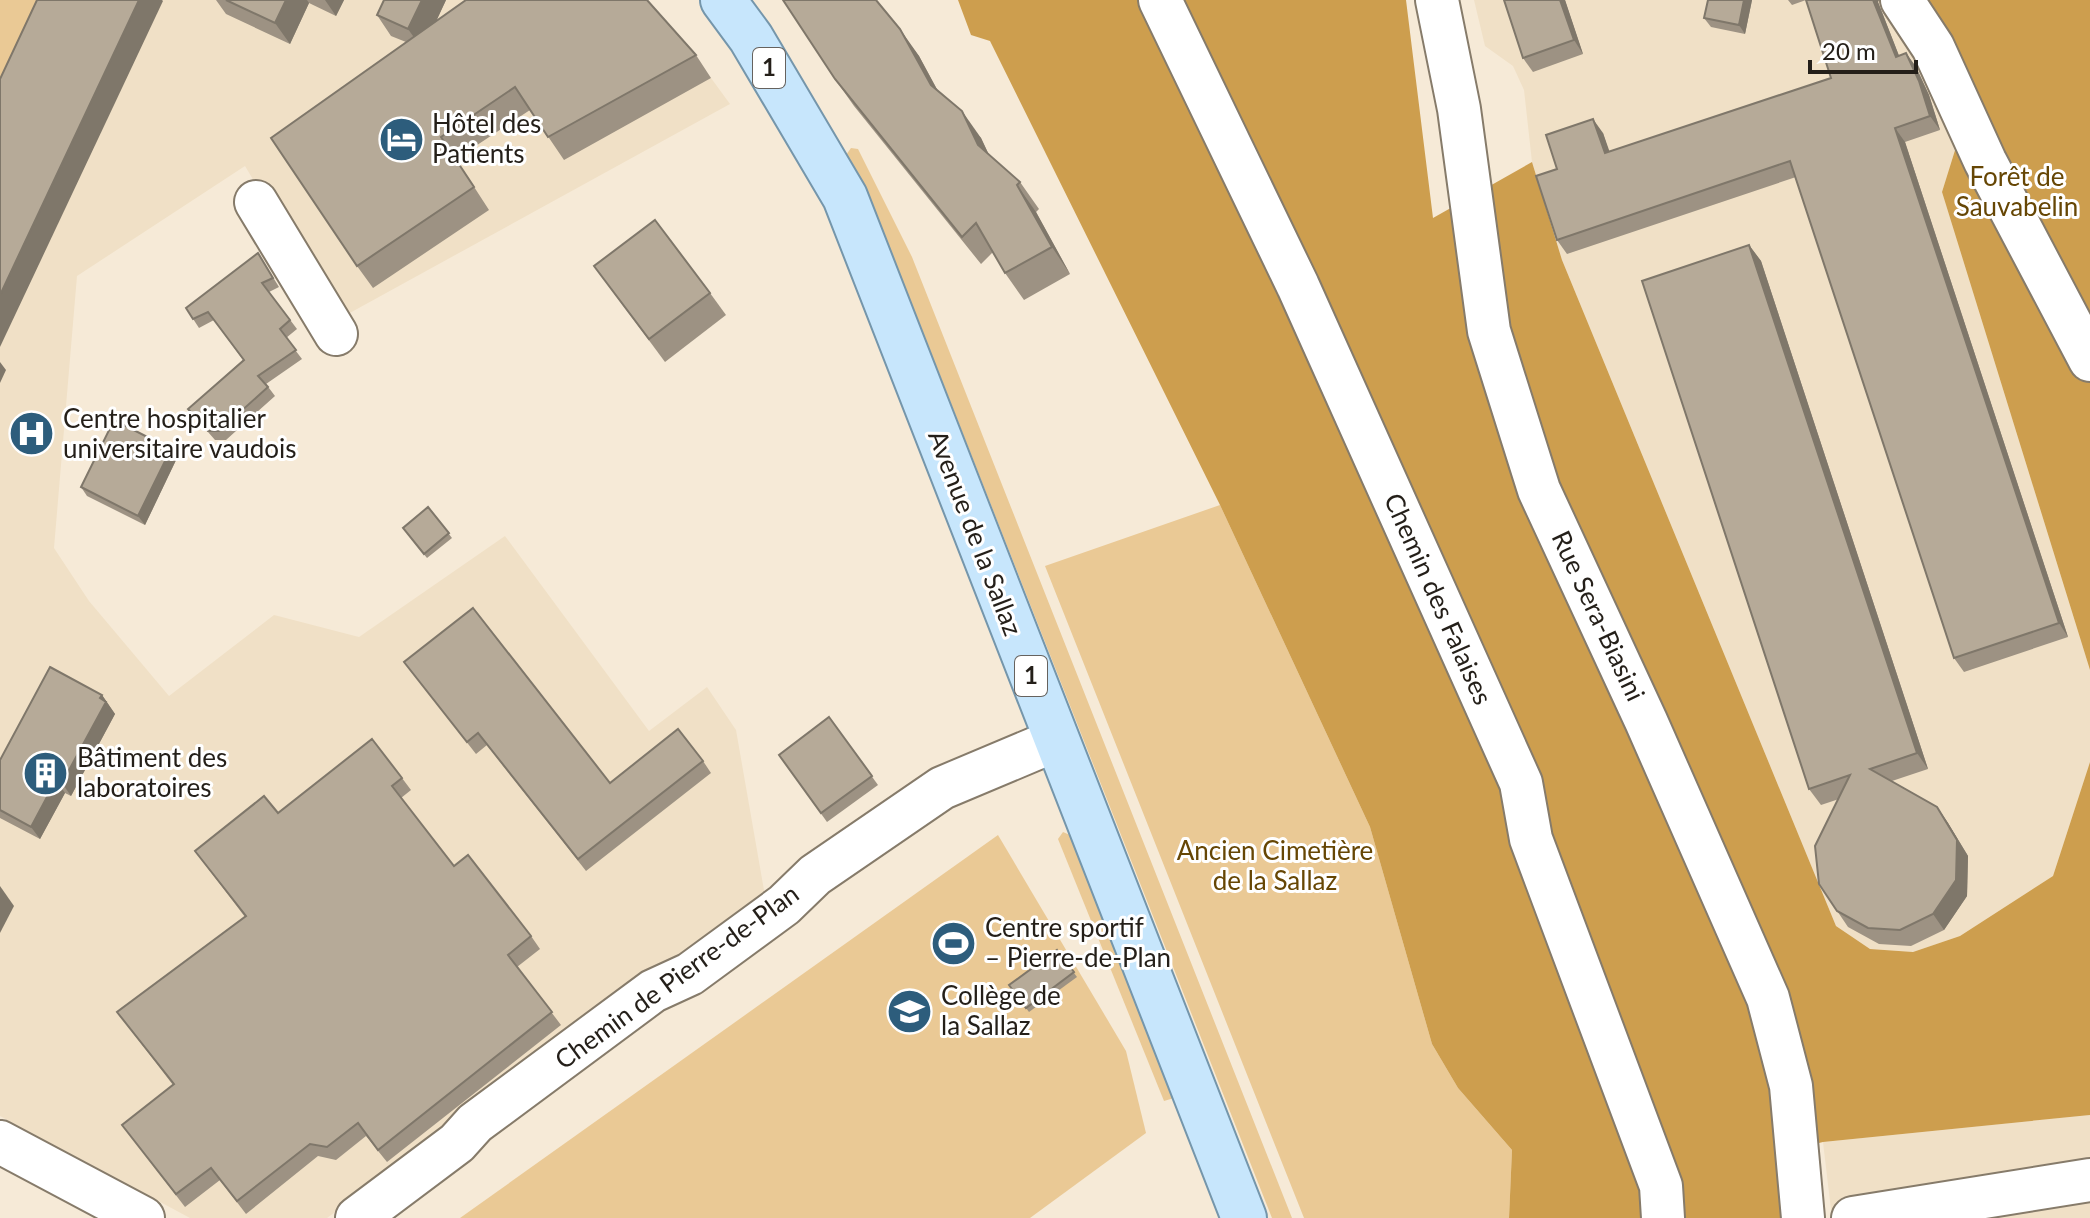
<svg xmlns="http://www.w3.org/2000/svg" width="2090" height="1218" font-family="Lato,sans-serif">
<style>
.built{fill:#f0e0c6}
.green{fill:#eac995}
.forest{fill:#cd9e4e}
.lines{fill:none;stroke-linecap:round;stroke-linejoin:round}
.minor-casing{stroke:#867b6a;stroke-width:46}
.major-casing{stroke:#7596ab;stroke-width:48}
.minor{stroke:#fff;stroke-width:42}
.major{stroke:#c7e6fc;stroke-width:44}
.wall{fill:#9d9283}
.shaded-wall{fill:#7f776a}
.building{fill:#b6aa98;stroke:#7f776a;stroke-width:2}
.labels{text-anchor:middle;stroke-width:6;stroke-linejoin:round;paint-order:stroke}
.shield{fill:#fff;stroke:#66625e;stroke-width:2}
.shield-label{font-size:24px;font-weight:bold;fill:#241f19}
.poi-label{font-size:26px;fill:#241f19;stroke:#fff;text-anchor:start}
.park-label{font-size:26px;fill:#664604;stroke:#fff}
.street-label{font-size:26px;fill:#241f19;stroke:#fff}
</style>
<rect width="100%" height="100%" fill="#f6ead7"/>
<g class="built">
<polygon points="0,0 644,0 711,78 730,104 337,320 245,166 77,276 54,548 89,601 169,696 274,615 359,637 505,536 649,731 707,687 736,730 765,896 327,1218 190,1218 0,1116"/>
<polygon points="1474,0 1890,0 1961,131 1942,192 2090,670 2090,762 2053,876 1960,936 1913,952 1870,949 1836,926 1562,260 1532,162 1524,90 1513,66 1485,46"/>
<polygon points="2090,1115 2090,1218 1832,1218 1823,1142"/>
</g>
<g class="green">
<polygon points="0,0 52,0 0,109"/>
<polygon points="851,148 858,149 912,257 1292,1218 1272,1218 896,264 846,155"/>
<polygon points="1220,505 1370,827 1432,1044 1458,1088 1512,1150 1509,1218 1304,1218 1045,566"/>
<polygon points="1063,832 1070,835 1174,1098 1164,1101 1058,839"/>
<polygon points="998,835 1126,1051 1146,1133 1030,1218 460,1218"/>
</g>
<g class="forest">
<polygon points="958,0 1406,0 1433,218 1532,162 1562,260 1836,926 1870,949 1913,952 1960,936 2053,876 2090,762 2090,1115 1823,1142 1786,1151 1787,1218 1509,1218 1512,1150 1458,1088 1432,1044 1370,827 1220,505 990,41 971,35"/>
<polygon points="1916,0 2090,0 2090,670 1942,192 1961,131"/>
</g>
<g class="lines">
<defs>
<g id="minor">
<polyline points="1160,0 1298,286 1521,783 1531,839 1661,1186 1663,1218"/>
<polyline points="1437,0 1459,109 1489,331 1539,490 1646,721 1768,998 1791,1086 1803,1218"/>
<polyline points="1902,0 1933,47 1985,161 2090,360"/>
<polyline points="256,202 336,334"/>
<polyline points="0,1142 143,1218"/>
<polyline points="357,1218 457,1143 475,1123 653,991 690,974 784,905 815,875 942,788 1056,740"/>
<polyline points="1853,1218 2090,1180"/>
</g>
<polyline id="major" points="723,0 751,38 845,197 1244,1218"/>
</defs>
<use href="#minor" class="minor-casing"/>
<use href="#major" class="major-casing"/>
<use href="#minor" class="minor"/>
<use href="#major" class="major"/>
</g>
<g class="wall">
<polygon points="216,0 344,0 336,16 309,3 290,44 226,14"/>
<polygon points="384,0 446,0 436,21 696,55 711,78 564,160 530,110 456,159 489,210 373,288 357,266 406,42 391,36 377,15"/>
<polygon points="1504,0 1565,0 1583,54 1533,72 1523,58"/>
<polygon points="1708,0 1752,0 1745,34 1711,27 1704,18"/>
<polygon points="1788,0 1879,0 1878,2 1899,56 1906,53 1916,67 1929,95 1940,130 1905,142 2068,637 1964,672 1954,658 1796,177 1567,254 1557,240 1557,169 1603,133 1609,152 1831,78 1806,0 1792,5"/>
<polygon points="885,11 919,56 938,91 981,138 989,155 1020,182 1039,209 1036,212 1070,274 1024,300 1005,273 993,252 981,264 854,106 835,79"/>
<polygon points="1749,245 1761,261 1928,769 1892,781 1937,807 1948,823 1968,856 1967,896 1944,930 1911,946 1879,944 1848,927 1819,884 1839,799 1821,805 1809,789"/>
<polygon points="258,253 279,287 269,292 297,329 286,338 302,359 266,384 275,396 226,440 215,440 188,409 243,360 214,320 199,328 186,308"/>
<polygon points="594,266 710,293 726,315 665,362"/>
<polygon points="171,449 177,458 145,525 87,496 81,487"/>
<polygon points="428,507 452,538 427,558 403,528"/>
<polygon points="404,662 610,783 703,761 711,773 586,871 487,745 476,754"/>
<polygon points="102,695 115,714 71,796 65,793 40,839 0,818 0,760"/>
<polygon points="829,717 878,785 827,822 779,755"/>
<polygon points="402,778 411,790 401,798 454,866 531,936 540,949 517,967 561,1025 387,1162 366,1136 336,1160 318,1156 246,1214 220,1180 185,1207 122,1125 173,1085 117,1012 245,917 195,851 278,813"/>
<polygon points="1057,950 1077,977 1029,1012 1009,985"/>
</g>
<g class="shaded-wall">
<polygon points="139,0 162,0 163,1 0,347 0,295"/>
<polygon points="286,0 307,0 309,3 290,44 275,23"/>
<polygon points="325,0 344,0 336,16"/>
<polygon points="422,0 446,0 423,50 408,29"/>
<polygon points="1560,0 1565,0 1583,54 1574,40"/>
<polygon points="1744,0 1752,0 1745,34 1739,25"/>
<polygon points="1873,0 1879,0 1878,2 1905,71 1896,57"/>
<polygon points="900,29 919,56 949,112 931,85"/>
<polygon points="1906,53 1916,67 1929,95 1940,130 1930,116"/>
<polygon points="962,111 981,138 997,172 978,145"/>
<polygon points="1593,119 1603,133 1615,167 1605,153"/>
<polygon points="1895,128 1905,142 2068,637 2059,623"/>
<polygon points="1017,185 1036,212 1070,274 1052,247"/>
<polygon points="1749,245 1761,261 1928,769 1917,753"/>
<polygon points="0,362 6,370 0,383"/>
<polygon points="171,449 177,458 145,525 138,516"/>
<polygon points="102,695 115,714 71,796 62,783"/>
<polygon points="56,780 65,793 40,839 31,827"/>
<polygon points="1937,807 1948,823 1968,856 1967,896 1944,930 1933,914"/>
<polygon points="0,886 14,906 0,933"/>
</g>
<g class="building">
<polygon points="37,0 139,0 0,295 0,79"/>
<polygon points="226,0 286,0 275,23"/>
<polygon points="384,0 422,0 408,29 377,15"/>
<polygon points="466,0 647,0 696,55 548,137 515,87 441,137 474,187 357,266 271,138"/>
<polygon points="783,0 876,0 900,29 931,85 962,111 978,145 1020,182 1017,185 1052,247 1005,273 976,223 962,237 835,79"/>
<polygon points="1504,0 1560,0 1574,40 1523,58"/>
<polygon points="1708,0 1744,0 1739,25 1704,18"/>
<polygon points="1806,0 1873,0 1896,57 1906,53 1919,81 1930,116 1895,128 2059,623 1954,658 1790,161 1557,240 1536,176 1557,169 1546,135 1593,119 1605,153 1831,78"/>
<polygon points="655,220 710,293 649,339 594,266"/>
<polygon points="1749,245 1917,753 1870,769 1937,807 1957,840 1956,880 1933,914 1900,930 1868,928 1837,911 1819,884 1815,846 1850,775 1809,789 1642,281"/>
<polygon points="258,253 273,278 262,283 290,320 280,329 296,350 258,376 268,387 219,431 208,431 188,409 244,360 208,312 193,319 186,308"/>
<polygon points="114,420 171,449 138,516 81,487"/>
<polygon points="428,507 449,533 424,554 403,528"/>
<polygon points="473,608 610,783 678,729 703,761 578,859 478,733 467,742 404,662"/>
<polygon points="50,667 102,695 100,698 106,702 62,783 56,780 31,827 0,810 0,760"/>
<polygon points="829,717 872,776 821,813 779,755"/>
<polygon points="372,739 402,778 392,786 454,866 468,855 531,936 508,955 552,1012 378,1150 358,1123 327,1147 310,1144 237,1201 211,1168 176,1194 122,1125 174,1084 117,1012 246,916 195,851 264,796 278,813"/>
<polygon points="1057,950 1074,972 1026,1008 1009,985"/>
</g>
<defs>
<symbol id="hotel-disc" viewBox="-11 -11 22 22"><circle r="9.5" fill="#2d5d7c" stroke="#fff"/><path d="M-6-4.5h1.5V1H6V5H4.5V3h-9V5H-6ZM-4 0a1.8 1.8 0 1 1 3.6 0ZM.5 0V-2.5h3Q6-2.5 6 0Z" fill="#fff"/></symbol>
<symbol id="hospital-disc" viewBox="-11 -11 22 22"><circle r="9.5" fill="#2d5d7c" stroke="#fff"/><path d="M-5-5h3v3.5h4V-5h3V5h-3V1.5h-4V5h-3Z" fill="#fff"/></symbol>
<symbol id="building-disc" viewBox="-11 -11 22 22"><circle r="9.5" fill="#2d5d7c" stroke="#fff"/><path d="M-4-6H4V6H1V3H-1V6H-4ZM-2.5-4.3h1.7v1.8h-1.7ZM.8-4.3h1.7v1.8H.8ZM-2.5-1h1.7V.8h-1.7ZM.8-1h1.7V.8H.8Z" fill="#fff"/></symbol>
<symbol id="stadium-disc" viewBox="-11 -11 22 22"><circle r="9.5" fill="#2d5d7c" stroke="#fff"/><path d="M0-5a6.5 5 0 1 0 0 10a6.5 5 0 1 0 0-10ZM-3.5-1.8h7v3.6h-7Z" fill="#fff"/></symbol>
<symbol id="school-disc" viewBox="-11 -11 22 22"><circle r="9.5" fill="#2d5d7c" stroke="#fff"/><path d="M0-5L7-2L0 1L-7-2ZM-4 1L0 2.5L4 1V4Q0 6-4 4Z" fill="#fff"/></symbol>
</defs>
<g fill-rule="evenodd">
<use href="#hotel-disc" x="376" y="114" width="51" height="51"/>
<use href="#hospital-disc" x="6" y="408" width="51" height="51"/>
<use href="#building-disc" x="20" y="748" width="51" height="51"/>
<use href="#stadium-disc" x="928" y="918" width="51" height="51"/>
<use href="#school-disc" x="884" y="986" width="51" height="51"/>
</g>
<g class="labels">
<g class="shield">
<rect x="753" y="48" width="32" height="40" rx="6"/>
<rect x="1015" y="656" width="32" height="40" rx="6"/>
</g>
<g class="shield-label">
<text x="769" y="76">1</text>
<text x="1031" y="684">1</text>
</g>
<g class="poi-label">
<text x="432" y="133">Hôtel des<tspan x="432" dy="30">Patients</tspan></text>
<text x="63" y="428">Centre hospitalier<tspan x="63" dy="30">universitaire vaudois</tspan></text>
<text x="77" y="767">Bâtiment des<tspan x="77" dy="30">laboratoires</tspan></text>
<text x="985" y="937">Centre sportif<tspan x="985" dy="30">– Pierre-de-Plan</tspan></text>
<text x="941" y="1005">Collège de<tspan x="941" dy="30">la Sallaz</tspan></text>
</g>
<g class="park-label">
<text x="2017" y="186">Forêt de<tspan x="2017" dy="30">Sauvabelin</tspan></text>
<text x="1275" y="860">Ancien Cimetière<tspan x="1275" dy="30">de la Sallaz</tspan></text>
</g>
<g class="street-label">
<text transform="translate(975 533) rotate(69)" y="9">Avenue de la Sallaz</text>
<text transform="translate(1438 599) rotate(66)" y="9">Chemin des Falaises</text>
<text transform="translate(1598 616) rotate(65)" y="9">Rue Sera-Biasini</text>
<text transform="translate(677 977) rotate(-36)" y="9">Chemin de Pierre-de-Plan</text>
</g>
</g>
<path d="M1810 60v12h106v-12" fill="none" stroke="#241f19" stroke-width="4"/>
<text x="1822" y="60" font-size="24" fill="#241f19" stroke="#ffffff" stroke-width="6" paint-order="stroke">20 m</text>
</svg>
